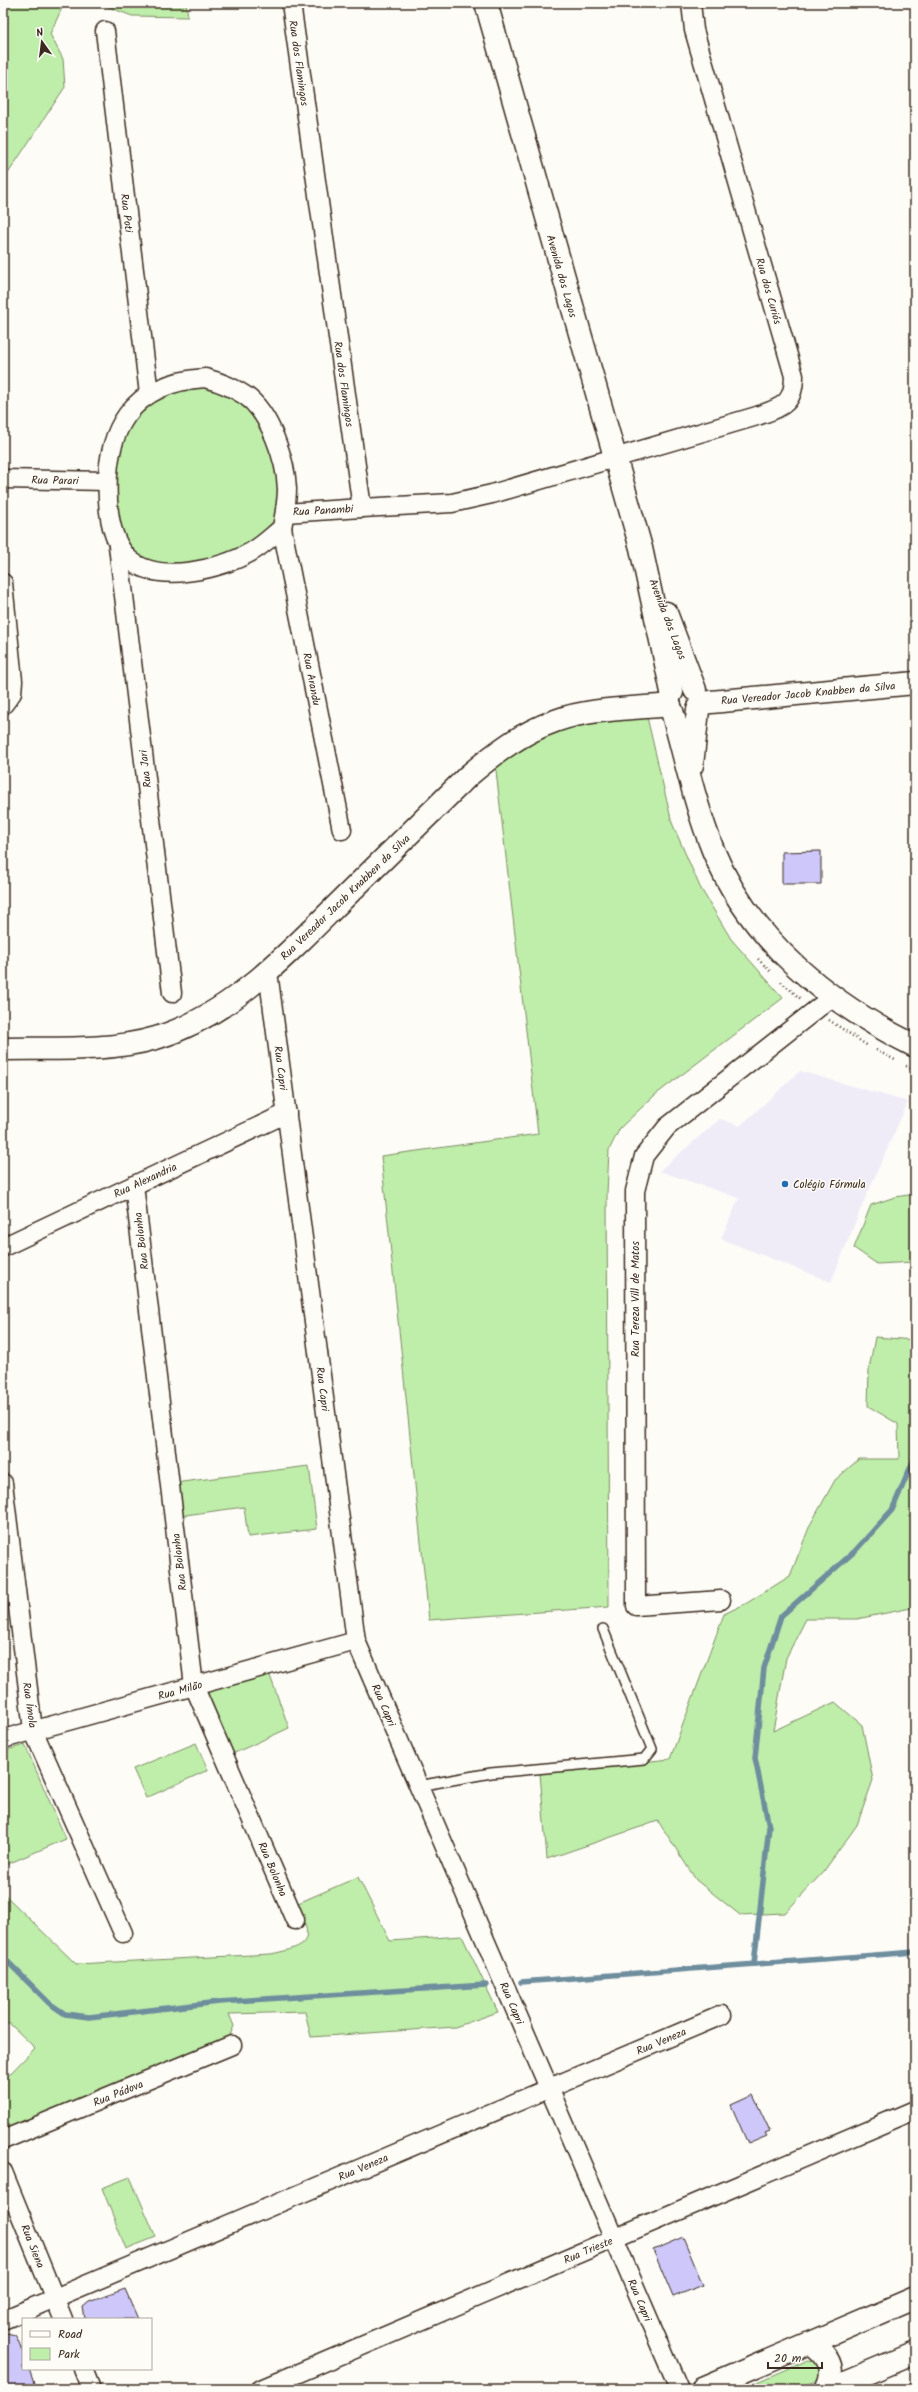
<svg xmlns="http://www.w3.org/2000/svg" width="918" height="2392" font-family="Kalam,sans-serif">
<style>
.built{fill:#efecf8}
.green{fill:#bfedaa;stroke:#7d8c64}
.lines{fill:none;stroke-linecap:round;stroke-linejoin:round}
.stream{stroke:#6e8d9d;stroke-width:5.5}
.building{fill:#cdc7fa;stroke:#3b2a1e}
.lane-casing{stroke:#3b2a1e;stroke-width:12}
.street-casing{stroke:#3b2a1e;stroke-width:21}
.secondary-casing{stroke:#3b2a1e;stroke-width:25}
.path{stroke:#3b2a1e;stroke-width:2.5;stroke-dasharray:1 3;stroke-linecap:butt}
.lane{stroke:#fdfcf7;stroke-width:9}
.street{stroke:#fdfcf7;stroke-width:18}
.secondary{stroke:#fdfcf7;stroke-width:22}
.poi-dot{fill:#1f6fb2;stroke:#fdfcf7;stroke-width:1.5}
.labels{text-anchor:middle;stroke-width:3;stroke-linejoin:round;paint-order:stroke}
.street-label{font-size:11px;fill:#3b2a1e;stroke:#fdfcf7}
.poi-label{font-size:11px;fill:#3b2a1e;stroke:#fdfcf7;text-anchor:start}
</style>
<rect width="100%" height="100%" fill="#fdfcf7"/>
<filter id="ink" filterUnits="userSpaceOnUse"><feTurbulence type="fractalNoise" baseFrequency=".025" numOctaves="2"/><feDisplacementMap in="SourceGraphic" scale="8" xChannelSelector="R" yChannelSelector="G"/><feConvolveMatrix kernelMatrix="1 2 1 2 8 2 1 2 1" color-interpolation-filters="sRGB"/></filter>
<g filter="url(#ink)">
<polygon class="built" points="800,1071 908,1102 864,1201 831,1282 721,1239 739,1198 659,1171 720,1119 740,1126"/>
<g class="green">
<polygon points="3,3 80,3 62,8 50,34 63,59 65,87 3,181"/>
<polygon points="98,3 186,3 188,17 132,16"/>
<polygon points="204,385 244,402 257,418 269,441 280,489 276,525 248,546 228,556 170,567 146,560 134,554 124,542 117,521 114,481 122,436 136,413 168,392"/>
<polygon points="647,717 672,823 700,887 731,939 783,998 655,1095 620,1128 609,1150 607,1194 609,1607 429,1620 381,1156 538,1134 495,762 529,740 590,720"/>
<polygon points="915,1194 915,1262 877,1264 854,1248 871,1205 895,1197"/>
<polygon points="875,1337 914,1340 915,1338 915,1603 911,1608 857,1619 806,1619 786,1658 773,1731 835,1702 862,1725 873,1780 857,1825 824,1871 785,1913 740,1915 696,1880 658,1821 547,1859 540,1773 670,1759 724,1614 747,1603 790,1576 810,1525 835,1480 859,1459 899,1459 898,1424 868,1406 869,1369"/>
<polygon points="309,1466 317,1529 248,1537 244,1507 178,1516 174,1483"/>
<polygon points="269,1673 289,1728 228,1756 203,1691"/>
<polygon points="196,1743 208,1770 146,1798 133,1769"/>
<polygon points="25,1745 66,1839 3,1866 3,1751"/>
<path d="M358,1877L390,1941L462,1936L498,2012L455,2027L311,2037L305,2012L229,2014L234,2026L230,2035L224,2041L3,2130V2081L35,2048L9,2023L3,2029V1893L76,1964L271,1954C310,1946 315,1941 296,1904Z"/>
<polygon points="130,2177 156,2237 126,2249 102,2188"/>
<path d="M808,2360L817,2361L820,2364L821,2377C803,2392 765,2389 742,2389Z"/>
</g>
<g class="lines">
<g class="stream">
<polyline points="3,1957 49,2003 65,2014 89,2017 219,2002 486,1985"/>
<polyline points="754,1964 769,1827 755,1758 764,1668 781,1616 855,1551 892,1510 915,1457"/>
<polyline points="521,1982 915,1952"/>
</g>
</g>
<g class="building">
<polygon points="821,851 821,884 782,884 782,852"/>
<polygon points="753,2095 770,2131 765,2133 767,2136 748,2144 731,2105"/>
<polygon points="683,2237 703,2285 673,2297 653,2250"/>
<polygon points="125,2289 138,2319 85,2319 83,2307 89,2302"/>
<polygon points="3,2332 15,2335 18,2340 23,2353 23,2369 29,2369 36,2389 3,2389"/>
</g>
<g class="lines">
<defs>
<polyline id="lane" points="418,1786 491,1773 644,1759 652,1749 603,1629"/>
<g id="street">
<path d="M291,3L362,508L452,503L492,494L757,416C781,407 794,405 794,376L694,30L691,3"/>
<polyline points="105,31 149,394"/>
<path d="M205,378C220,382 233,387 246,396C270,413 286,461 287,489C287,502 284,516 282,528C272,536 262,546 251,552C221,569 158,585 129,559C114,544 109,521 108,500C104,430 131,383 205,378Z"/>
<polyline points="3,479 107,481"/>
<polyline points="285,513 362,508"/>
<polyline points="282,528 342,830"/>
<polyline points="118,546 172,993"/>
<polyline points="3,583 13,681 12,693 3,705"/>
<polyline points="268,972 356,1641 679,2389"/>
<polyline points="134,1185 194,1686 295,1920"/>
<polyline points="3,1247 287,1113"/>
<polyline points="3,1483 33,1730 123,1933"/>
<polyline points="721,1600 636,1606 635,1191 644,1156 667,1127 832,997"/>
<polyline points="3,1739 356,1641"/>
<polyline points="3,2140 232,2045"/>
<polyline points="3,2172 63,2319"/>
<polyline points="3,2320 722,2015"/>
<polyline points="83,2369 91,2389"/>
<polyline points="261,2389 915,2110"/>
</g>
<g id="secondary">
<polyline points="486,3 641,548 672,692"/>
<polyline points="666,613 695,690"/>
<polyline points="700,703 915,683"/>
<path d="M672,711C685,757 695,805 713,850C750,941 830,1004 915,1046"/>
<polyline points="692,765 698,710"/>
<path d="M3,1049C53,1048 108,1052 156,1038C232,1015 288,953 343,899C385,858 426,817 468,776C495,753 521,733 555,721C590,708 633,709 670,705"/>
<path d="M811,2343C828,2355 837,2369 826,2389"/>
<polyline points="702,2389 915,2298"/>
<polyline points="829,2389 915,2353"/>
</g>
</defs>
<use href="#lane" class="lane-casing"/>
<use href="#street" class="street-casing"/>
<use href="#secondary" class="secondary-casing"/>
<g class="path">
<polyline points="758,959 770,971"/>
<polyline points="781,982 801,999"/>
<polyline points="829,1020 868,1046"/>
<polyline points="876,1050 895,1060"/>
<polyline points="906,1066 915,1070"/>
</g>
<use href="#lane" class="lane"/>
<use href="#street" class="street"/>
<use href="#secondary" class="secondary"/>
</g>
</g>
<circle class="poi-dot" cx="785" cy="1184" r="4"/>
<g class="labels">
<g class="street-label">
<text transform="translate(299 63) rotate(82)" y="4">Rua dos Flamingos</text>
<text transform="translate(127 213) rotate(83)" y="4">Rua Poti</text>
<text transform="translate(562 276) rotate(74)" y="4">Avenida dos Lagos</text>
<text transform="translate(769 291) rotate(74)" y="4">Rua dos Curiós</text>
<text transform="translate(344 384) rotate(82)" y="4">Rua dos Flamingos</text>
<text transform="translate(55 480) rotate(1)" y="4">Rua Parari</text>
<text transform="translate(323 510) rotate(-3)" y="4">Rua Panambi</text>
<text transform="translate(668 619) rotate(69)" y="4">Avenida dos Lagos</text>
<text transform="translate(312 679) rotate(79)" y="4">Rua Arandu</text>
<text transform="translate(808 693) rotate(-5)" y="4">Rua Vereador Jacob Knabben da Silva</text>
<text transform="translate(145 769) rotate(-97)" y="4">Rua Jari</text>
<text transform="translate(345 897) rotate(-44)" y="4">Rua Vereador Jacob Knabben da Silva</text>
<text transform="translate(281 1068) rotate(83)" y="4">Rua Capri</text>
<text transform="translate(145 1180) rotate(-25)" y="4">Rua Alexandria</text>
<text transform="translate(141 1241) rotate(-97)" y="4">Rua Bolonha</text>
<text transform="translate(635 1299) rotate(-90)" y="4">Rua Tereza Vill de Matos</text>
<text transform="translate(323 1389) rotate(83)" y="4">Rua Capri</text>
<text transform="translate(179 1562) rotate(-97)" y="4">Rua Bolonha</text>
<text transform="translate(180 1690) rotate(-16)" y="4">Rua Milão</text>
<text transform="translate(30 1705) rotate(82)" y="4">Rua Ímola</text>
<text transform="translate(384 1705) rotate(67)" y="4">Rua Capri</text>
<text transform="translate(273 1869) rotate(67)" y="4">Rua Bolonha</text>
<text transform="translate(512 2003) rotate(67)" y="4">Rua Capri</text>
<text transform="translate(661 2041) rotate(-23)" y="4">Rua Veneza</text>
<text transform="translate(118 2093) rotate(-22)" y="4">Rua Pádova</text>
<text transform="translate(363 2167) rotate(-23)" y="4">Rua Veneza</text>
<text transform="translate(33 2246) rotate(68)" y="4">Rua Siena</text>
<text transform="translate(588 2250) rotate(-23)" y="4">Rua Trieste</text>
<text transform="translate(640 2300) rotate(67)" y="4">Rua Capri</text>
</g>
<g class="poi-label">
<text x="793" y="1188">Colégio Fórmula</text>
</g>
</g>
<rect width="918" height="2392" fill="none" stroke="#fdfcf7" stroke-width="16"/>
<rect x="8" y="8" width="902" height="2376" fill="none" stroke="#3b2a1e" stroke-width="1.5" filter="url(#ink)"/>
<rect x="22" y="2318" width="130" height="52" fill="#fdfcf7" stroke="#afa8a0"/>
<rect x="30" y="2331" width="20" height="6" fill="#fdfcf7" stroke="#afa8a0"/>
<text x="58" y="2338" font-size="12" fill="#3b2a1e">Road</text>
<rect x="30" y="2348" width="20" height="12" fill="#bfedaa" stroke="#afa8a0"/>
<text x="58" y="2358" font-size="12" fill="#3b2a1e">Park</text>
<g transform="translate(42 42) rotate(346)" stroke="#fdfcf7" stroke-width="3" paint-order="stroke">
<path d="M0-3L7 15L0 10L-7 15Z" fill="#3b2a1e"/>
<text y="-6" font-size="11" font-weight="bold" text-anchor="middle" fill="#3b2a1e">N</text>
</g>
<path d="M768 2362v6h54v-6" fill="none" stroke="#3b2a1e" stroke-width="2"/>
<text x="774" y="2362" font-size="12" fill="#3b2a1e" stroke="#fdfcf7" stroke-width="3" paint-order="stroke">20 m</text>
</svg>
